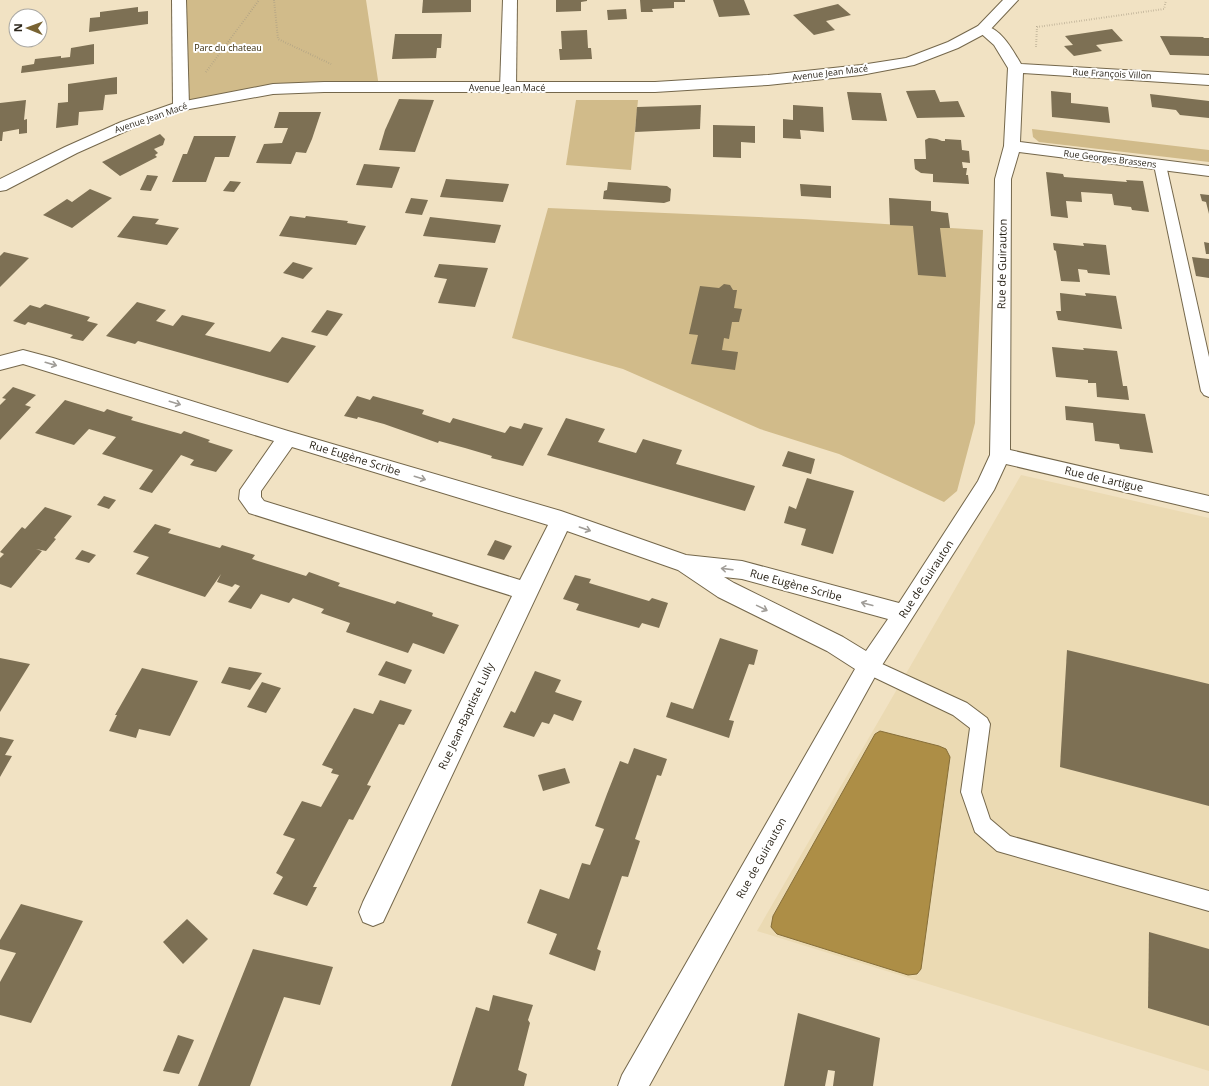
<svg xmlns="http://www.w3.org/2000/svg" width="1209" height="1086" font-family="'Open Sans',sans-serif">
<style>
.built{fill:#ebdab3}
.green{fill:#d1bb8a}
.water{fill:#ad8e46;stroke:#866e39}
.building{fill:#7d7054}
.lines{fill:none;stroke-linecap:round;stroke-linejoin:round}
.lane-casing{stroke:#74674b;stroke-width:2}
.street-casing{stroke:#74674b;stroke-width:2}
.secondary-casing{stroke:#74674b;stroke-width:2}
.path{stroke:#a79b83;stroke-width:2;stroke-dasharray:0.5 2;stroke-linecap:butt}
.lane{fill:#fff;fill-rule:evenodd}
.street{fill:#fff;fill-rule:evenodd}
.secondary{fill:#fff;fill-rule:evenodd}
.oneway{stroke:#a09d98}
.labels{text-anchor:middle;stroke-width:4;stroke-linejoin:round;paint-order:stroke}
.far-park-label{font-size:9px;fill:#352807;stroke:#fff}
.far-street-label{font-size:9px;fill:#2b251a;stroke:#fff}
.street-label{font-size:11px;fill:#2b251a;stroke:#fff}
</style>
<rect width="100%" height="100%" fill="#f1e2c3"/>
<polygon class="built" points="1021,475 1209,518 1209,1071 757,931"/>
<g class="green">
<polygon points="179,0 366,0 379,87 324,87 181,106"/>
<polygon points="576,100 638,100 631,170 566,165"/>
<polygon points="1032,129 1209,150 1209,162 1039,142 1033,137"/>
<polygon points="548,208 803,219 983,230 975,423 957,491 944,502 839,454 760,429 623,369 512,338"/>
</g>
<polygon class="water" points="880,731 939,746 946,749 950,757 921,969 917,974 908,975 777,934 771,927 773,916 875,734"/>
<g class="building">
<polygon points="423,0 471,0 471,12 422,13"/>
<polygon points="556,0 587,0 587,1 581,2 581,11 556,12"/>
<polygon points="640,0 685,0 685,2 674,2 674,8 652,9 653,12 641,12"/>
<polygon points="713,0 744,0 750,15 719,17"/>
<polygon points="838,4 851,15 826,21 835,30 814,35 793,15"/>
<polygon points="138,7 138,12 148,11 148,24 89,32 90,18 100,17 100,12"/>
<polygon points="626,9 627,19 608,20 607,10"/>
<polygon points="1112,29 1123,41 1096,45 1102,51 1074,56 1064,46 1073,45 1065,36"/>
<polygon points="587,30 588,48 591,48 592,59 560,60 559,49 562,49 561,31"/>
<polygon points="395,34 442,34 441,48 437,48 436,58 392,59"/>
<polygon points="1160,36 1203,37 1204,38 1209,38 1209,56 1170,55"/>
<polygon points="94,44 94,64 21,73 22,66 34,64 35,59 61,56 61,58 70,57 71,48"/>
<polygon points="117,77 117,94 105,95 103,110 79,112 78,125 56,128 58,103 68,102 68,84"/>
<polygon points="935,90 940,102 958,101 965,117 917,118 906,91"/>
<polygon points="1051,91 1071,93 1071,103 1108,107 1110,123 1052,117"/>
<polygon points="847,92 881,93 887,121 852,120"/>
<polygon points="1150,94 1209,101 1209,118 1180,115 1176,110 1152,107"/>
<polygon points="399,99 434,100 415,152 379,150 385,130"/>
<polygon points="26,100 24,120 27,119 27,133 19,134 19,129 3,132 2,141 0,141 0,103"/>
<polygon points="701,105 700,129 635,132 637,107"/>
<polygon points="793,105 823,107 824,132 800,130 801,139 783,138 783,119 793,120"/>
<polygon points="279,112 321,112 312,139 306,153 296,152 291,164 256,163 264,144 282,143 288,128 274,128"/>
<polygon points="713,125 755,126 755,143 741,142 741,158 713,157"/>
<polygon points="160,134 165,139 163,145 154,149 158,153 155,155 157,157 120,176 102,162"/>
<polygon points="194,136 236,136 229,157 215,157 206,182 172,182 183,154 187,154"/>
<polygon points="929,138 937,139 942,141 945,141 945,139 961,140 962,150 969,151 970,163 962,162 963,168 967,168 966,175 968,175 969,184 933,182 933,174 921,173 915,169 914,159 926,159 925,140"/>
<polygon points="364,164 400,167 392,188 356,185"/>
<polygon points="1046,172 1063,174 1064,177 1127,182 1126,180 1143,181 1149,212 1132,210 1131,207 1114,205 1112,194 1081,192 1082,202 1066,201 1068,218 1051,216"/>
<polygon points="147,175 158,176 151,191 140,190"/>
<polygon points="446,179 509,184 503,202 440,197"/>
<polygon points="230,181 241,182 234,192 223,191"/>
<polygon points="608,182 667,186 671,189 670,201 664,203 603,199 604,191 607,190"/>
<polygon points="800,184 831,186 831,198 801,196"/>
<polygon points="90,189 112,198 72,228 43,215 67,199 72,202"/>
<polygon points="1200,194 1209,195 1209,214 1206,202 1202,201"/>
<polygon points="411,198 428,200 422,215 405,213"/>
<polygon points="889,198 931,201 931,211 948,213 950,228 940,228 946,277 918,275 913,226 890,225"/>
<polygon points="133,216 159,219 155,224 179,228 167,245 117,237"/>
<polygon points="290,216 305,218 306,216 348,221 347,223 366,226 356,245 279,236"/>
<polygon points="430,217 501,225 495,243 423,236"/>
<polygon points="1204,242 1209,243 1209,254 1206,254"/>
<polygon points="1053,243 1084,246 1083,243 1106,245 1110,275 1088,273 1087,270 1078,269 1080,282 1061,281 1056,251 1054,250"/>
<polygon points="4,252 29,258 0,287 0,256"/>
<polygon points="1192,257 1209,259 1209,278 1196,276"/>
<polygon points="293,262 313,268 303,279 283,273"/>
<polygon points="439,264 488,268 475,307 438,303 447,279 434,277"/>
<polygon points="724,284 730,285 733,290 737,290 734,308 742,309 739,322 732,322 729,339 724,338 722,350 738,352 735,370 691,364 698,335 689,334 700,286 719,288"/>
<polygon points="1060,293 1086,296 1085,293 1116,296 1122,329 1058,320 1056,311 1061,311"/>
<polygon points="137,302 166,310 156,321 173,326 182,315 215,323 205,335 270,352 282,337 316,346 288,383 138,341 135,344 106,336"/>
<polygon points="45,304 90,317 87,321 98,324 83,341 70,338 73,335 28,322 25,325 13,321 30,305 40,308"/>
<polygon points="327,310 343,314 327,336 311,332"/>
<polygon points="1052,347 1084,350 1083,348 1117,351 1123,386 1127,386 1129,400 1097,397 1096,383 1088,383 1088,380 1056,377"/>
<polygon points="13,387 36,395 25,405 31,407 0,440 0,405 6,399 2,398"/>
<polygon points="357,396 370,400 373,396 424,410 422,414 450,423 453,418 505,433 510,426 521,429 524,423 543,428 523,466 491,458 492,456 465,448 439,441 438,443 384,424 358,417 357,419 344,416"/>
<polygon points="65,400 104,412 107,409 119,413 133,417 131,420 181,434 184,431 210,440 208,442 233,450 216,472 190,465 194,460 181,455 152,493 139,489 153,470 102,454 116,437 89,429 74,445 35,433"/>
<polygon points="1065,406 1145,414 1153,453 1120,449 1119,444 1095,441 1093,423 1066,420"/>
<polygon points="566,418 605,429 598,442 636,453 643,439 682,450 676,464 755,486 745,511 547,455"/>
<polygon points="788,451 815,459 811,474 782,466"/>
<polygon points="807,478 854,491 833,554 801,545 806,529 784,523 789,506 796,509"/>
<polygon points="104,496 116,500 109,509 97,505"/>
<polygon points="45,507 72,516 54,538 56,539 46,551 36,549 42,551 11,588 0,584 0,558 4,554 0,552 22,527 25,529"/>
<polygon points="155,524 171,529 168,533 220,548 222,545 255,555 252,559 306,576 309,572 340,583 338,586 395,604 397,601 433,613 432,616 459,625 444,654 413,643 408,653 346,632 350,623 321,613 324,609 293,598 289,603 261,594 251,609 228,602 240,586 235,584 232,587 217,582 221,574 205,597 136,574 149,557 133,552"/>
<polygon points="495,540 512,546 504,560 487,555"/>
<polygon points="82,550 96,555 89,563 75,559"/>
<polygon points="575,575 591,579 589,583 649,601 652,598 668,603 659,628 642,623 639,628 576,610 579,604 563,599"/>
<polygon points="720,638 758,650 754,665 749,664 729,720 734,721 729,738 666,717 671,702 693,709"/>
<polygon points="1067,650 1209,684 1209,806 1060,767"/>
<polygon points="0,658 30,664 0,712"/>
<polygon points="386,661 412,670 405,684 378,675"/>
<polygon points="229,667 262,673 250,690 221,683"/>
<polygon points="142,668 198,681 170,736 139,729 136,738 109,731 117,715 115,715"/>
<polygon points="535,671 561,680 555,692 582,701 573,721 554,714 549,724 542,722 534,737 503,727 511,711 515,713"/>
<polygon points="262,682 281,688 266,713 247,707"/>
<polygon points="380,700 412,710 404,725 399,724 367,785 371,786 353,820 349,819 313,887 317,887 307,906 273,894 283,877 276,873 295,839 283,835 302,801 321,807 339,775 331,773 333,769 322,765 354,708 373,714"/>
<polygon points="0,737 14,740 5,755 12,756 0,777"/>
<polygon points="634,748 667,759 661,776 657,775 635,839 640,841 628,877 622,876 597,949 601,951 595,971 549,954 557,934 527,923 540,889 569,899 582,863 590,865 604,829 595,826 607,794 620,761 628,764"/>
<polygon points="565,768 570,783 543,791 538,775"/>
<polygon points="21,904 83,921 31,1023 0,1015 0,982 16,953 0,949 0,940"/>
<polygon points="187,919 208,939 183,964 163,942"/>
<polygon points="1149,932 1209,949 1209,1026 1148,1008"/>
<polygon points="253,949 333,967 320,1005 284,997 250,1086 198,1086"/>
<polygon points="493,995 533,1005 528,1020 530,1023 518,1070 527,1074 524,1086 451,1086 476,1007 489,1011"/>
<polygon points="798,1013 880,1038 873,1086 833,1086 835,1071 828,1070 825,1086 784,1086"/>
<polygon points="178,1035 194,1040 179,1074 163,1071"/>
</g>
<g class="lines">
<defs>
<g id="lane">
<polygon points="1160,161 1165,162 1166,165 1209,357 1209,397 1204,395 1201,391 1154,165 1155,162"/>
<polygon points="869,658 967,703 987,718 990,724 981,792 990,819 1010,836 1209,891 1209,911 997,851 975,832 961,792 970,728 953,715 863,672 860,666 863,660"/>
</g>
<g id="street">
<polygon points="172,0 186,0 189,106 187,109 181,111 175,109 173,106"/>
<polygon points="503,0 517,0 516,88 513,91 508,93 503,91 500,88"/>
<path d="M983,25C1002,29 1012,49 1021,64L1209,75V85L1023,73L1020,142L1209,166V176L1019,152L1011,179L1010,450L1209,496V512L1006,464L994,490L877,673L649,1086H618L622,1075L855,669L827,651L718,597L678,570L567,531L383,922L373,926L363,922L359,912L363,902L512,596L249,513L239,499L240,490L274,441L23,364L0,370V356L23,350L53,358L288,431L561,511L686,555L742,561L899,603L978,481L990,455L995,179L1004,146L1008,68L994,45L976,29L978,26ZM292,447L548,525L520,580L264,501L261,497V491ZM724,577L742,579L888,619L866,651L843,637L734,583Z"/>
</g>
<polygon id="secondary" points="1003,0 1018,0 988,32 958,48 914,65 861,75 768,85 655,92 324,92 273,94 184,110 133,128 77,153 6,190 0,191 0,179 65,147 121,122 175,103 273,84 324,82 655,82 768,75 861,65 906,58 948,42 978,26"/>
</defs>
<use href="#lane" class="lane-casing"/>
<use href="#street" class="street-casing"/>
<use href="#secondary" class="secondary-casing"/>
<g class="path">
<polyline points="274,0 278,39 331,64"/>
<polyline points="1036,47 1037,27 1164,9 1166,0"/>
<polyline points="206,72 259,0"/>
</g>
<use href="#lane" class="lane"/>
<use href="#street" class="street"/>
<use href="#secondary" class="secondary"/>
</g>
<defs><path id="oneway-shaft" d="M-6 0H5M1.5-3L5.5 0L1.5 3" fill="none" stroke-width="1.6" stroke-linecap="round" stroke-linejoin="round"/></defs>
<g class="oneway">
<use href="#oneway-shaft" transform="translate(51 364) rotate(16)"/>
<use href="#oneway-shaft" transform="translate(175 403) rotate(17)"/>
<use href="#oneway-shaft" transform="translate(420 478) rotate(17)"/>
<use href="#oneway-shaft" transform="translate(585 529) rotate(19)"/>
<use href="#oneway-shaft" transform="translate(727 569) rotate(-173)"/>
<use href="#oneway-shaft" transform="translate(867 604) rotate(-165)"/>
<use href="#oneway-shaft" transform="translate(762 608) rotate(26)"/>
</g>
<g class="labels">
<g class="far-park-label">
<text x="228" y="51">Parc du chateau</text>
</g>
<g class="far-street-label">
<text transform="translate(830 73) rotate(-7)" y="3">Avenue Jean Macé</text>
<text transform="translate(1112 74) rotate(3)" y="3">Rue François Villon</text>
<text x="507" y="91">Avenue Jean Macé</text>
<text transform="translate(151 118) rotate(-19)" y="3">Avenue Jean Macé</text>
<text transform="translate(1110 159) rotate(7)" y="3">Rue Georges Brassens</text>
</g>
<g class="street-label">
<text transform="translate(1002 264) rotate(-89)" y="4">Rue de Guirauton</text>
<text transform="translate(355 458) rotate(17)" y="4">Rue Eugène Scribe</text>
<text transform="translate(1104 479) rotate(13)" y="4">Rue de Lartigue</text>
<text transform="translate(926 579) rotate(-57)" y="4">Rue de Guirauton</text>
<text transform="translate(796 585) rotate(15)" y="4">Rue Eugène Scribe</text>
<text transform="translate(466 716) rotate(-65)" y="4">Rue Jean-Baptiste Lully</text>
<text transform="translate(761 858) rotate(-61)" y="4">Rue de Guirauton</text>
</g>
</g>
<g transform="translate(28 28) rotate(271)"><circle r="19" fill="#ffffff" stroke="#aaa8a3"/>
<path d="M0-3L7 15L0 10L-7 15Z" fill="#786332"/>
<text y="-6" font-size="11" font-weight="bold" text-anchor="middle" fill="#2b251a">N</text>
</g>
</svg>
